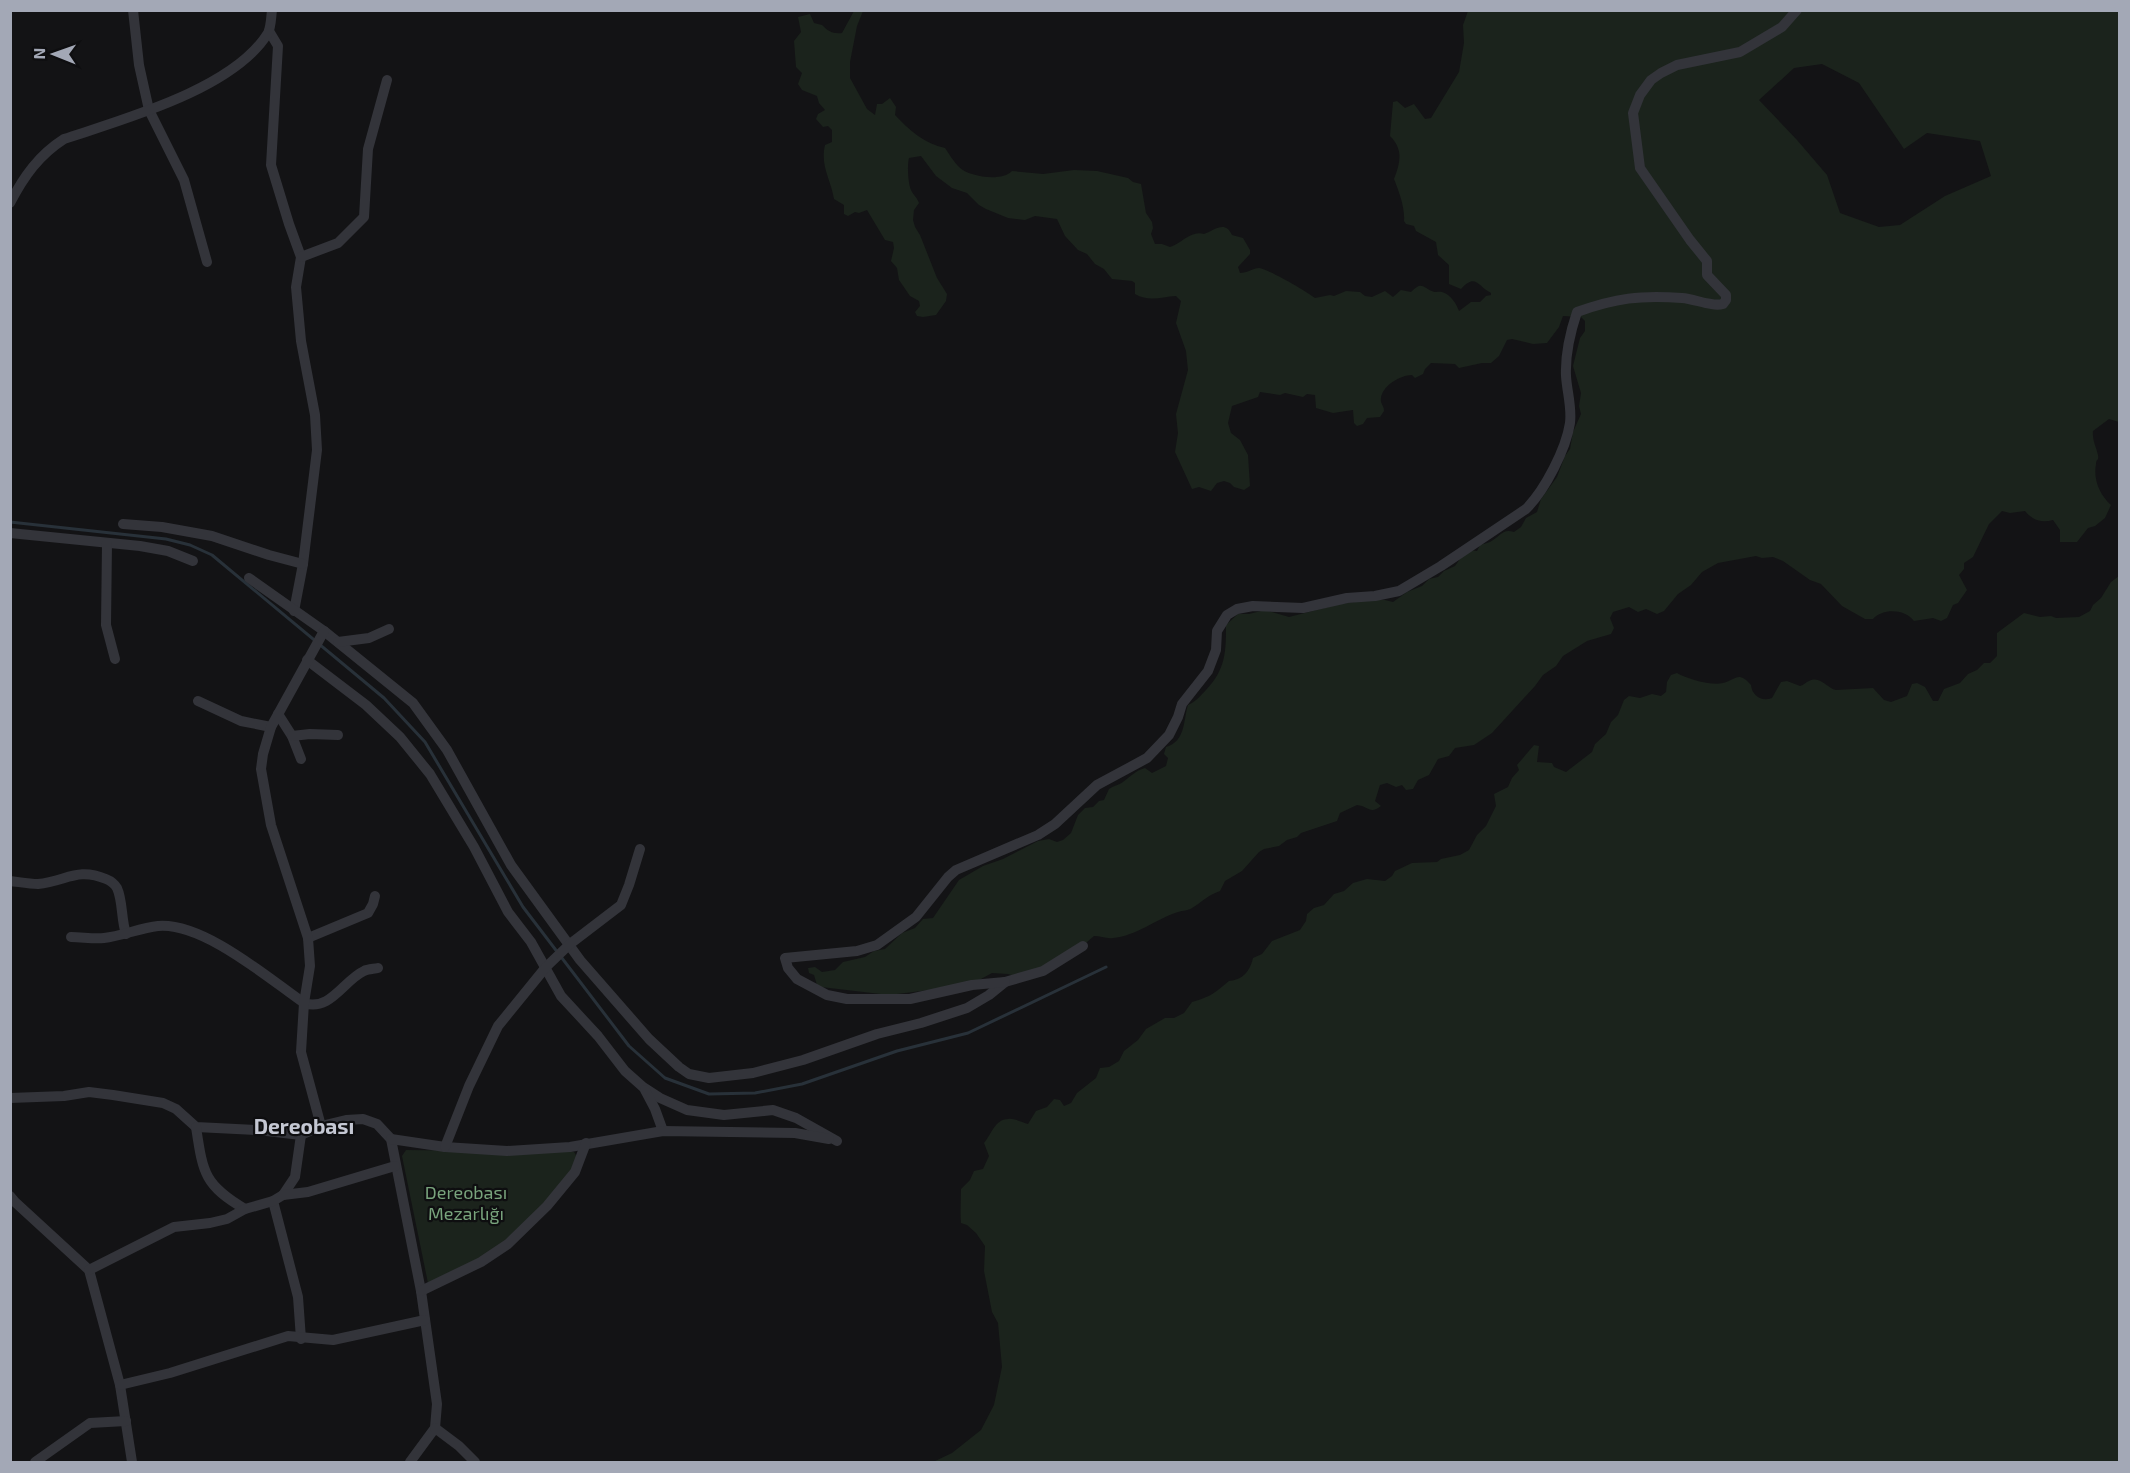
<svg xmlns="http://www.w3.org/2000/svg" width="2130" height="1473" font-family="'Exo 2',sans-serif">
<style>
.green{fill:#1b231c;fill-rule:evenodd}
.lines{fill:none;stroke-linecap:round;stroke-linejoin:round}
.stream{stroke:#283139;stroke-width:3}
.minor{stroke:#33343a;stroke-width:10}
.labels{text-anchor:middle;stroke-width:4.5;stroke-linejoin:round;paint-order:stroke}
.park-label{font-size:18px;fill:#78a37c;stroke:#0e0e10}
.quarter-label{font-size:21px;font-weight:bold;fill:#c4c7d2;stroke:#0e0e10}
</style>
<rect width="100%" height="100%" fill="#131315"/>
<g class="green">
<path d="M854,11H863L857,26L850,62V78L867,109L875,115L877,104H882L890,98L896,107L895,115C909,130 925,144 945,148C949,154 954,162 959,167C969,177 1002,182 1012,171L1043,174L1074,170L1097,171L1128,178L1133,182L1141,184L1146,213L1152,222L1153,228L1151,234L1155,244H1162L1170,247C1182,243 1191,230 1204,234C1215,230 1225,220 1232,235L1243,238L1250,250V254L1238,267L1240,273C1247,273 1254,268 1259,268C1268,269 1306,291 1315,298L1330,295L1334,296L1346,291L1360,292L1365,296L1372,297L1385,291L1393,297L1401,290L1411,292C1422,281 1422,287 1432,291C1435,293 1439,291 1442,292C1451,295 1456,303 1459,311L1471,302H1480L1486,296L1491,295V293C1477,286 1476,273 1461,289L1449,284V265L1438,255L1436,242L1416,231L1414,226L1406,224L1404,221C1405,207 1399,192 1394,179C1400,163 1404,150 1390,136L1393,102L1397,101L1405,108L1414,104L1425,119L1431,118L1459,72L1464,43L1463,25L1468,11H2119V422L2109,419L2093,431C2092,440 2096,446 2098,455C2099,462 2096,458 2096,464C2093,480 2100,495 2111,505L2105,518L2095,526L2088,528L2077,542H2060V530L2053,520C2042,523 2033,521 2025,511L2010,513L2002,511L1989,524L1973,557L1964,563V569L1959,575L1967,590L1958,603L1953,605L1947,618L1941,621L1933,618L1914,621C1905,609 1883,608 1873,619H1865L1842,606L1821,584L1810,580L1783,561L1773,557L1762,558L1756,556L1718,563L1702,572L1691,585L1678,594L1664,611L1657,614L1646,609L1638,612L1629,607L1613,612L1610,618L1614,628L1611,634L1587,641L1563,656L1556,666L1543,675L1535,686L1492,733L1474,745L1455,748L1449,756L1438,759L1429,775L1418,780L1413,789L1406,790L1402,785L1396,787L1387,783L1380,785L1375,801L1381,806C1370,815 1368,806 1357,805L1340,813L1337,821L1301,833L1297,837L1287,840L1279,846L1264,849L1259,852L1242,871L1225,881L1220,891C1208,895 1202,902 1192,908C1188,911 1183,910 1178,912C1158,918 1134,937 1113,938C1107,939 1100,936 1094,936L1087,942L1051,965L1015,976L1008,974L992,973L970,985L889,995L821,987L817,985L814,975L809,973L808,968L815,967L822,972L835,970L843,962L865,957L874,951L885,949L902,933L915,928L923,919L933,918L959,880L983,866L1003,859L1038,841L1049,839L1057,842L1063,840L1071,833L1078,815L1085,808L1093,807L1099,801L1104,800L1109,789C1113,786 1119,785 1123,782C1131,776 1135,771 1145,768L1152,773L1166,766L1168,758L1164,754L1166,747C1186,741 1183,721 1188,705C1197,701 1200,696 1206,690C1226,669 1226,651 1226,625L1238,614H1249L1265,610L1289,617L1340,604L1371,600H1385L1393,602L1407,592L1422,586L1429,579L1438,577L1444,571L1455,566L1460,559L1469,550L1477,551L1480,545C1484,544 1487,543 1490,542C1500,537 1502,528 1514,532L1521,527L1526,518L1537,512L1541,499L1557,477L1565,456L1570,449L1573,432L1581,414L1579,406L1581,393L1573,366L1580,338L1585,331V321L1581,317L1563,316L1559,327L1547,343L1533,344L1512,339L1507,340L1499,356L1491,363H1482L1459,368L1455,364L1431,363L1425,369L1423,374L1415,378L1412,375C1400,375 1379,387 1381,402C1382,405 1384,407 1384,411L1380,417L1367,418L1363,424L1357,426L1354,423L1353,410L1333,413L1316,408L1315,395L1307,394L1303,397L1285,393L1280,395L1260,392L1258,397L1232,406L1228,423L1231,433L1240,440L1248,455L1250,486L1244,490L1234,487L1230,483L1224,481L1217,483L1211,491L1199,487L1192,489L1175,452L1178,433L1176,414L1188,370L1186,351L1176,323L1181,301L1176,296C1161,297 1149,302 1135,294V283L1132,281L1112,279L1104,269L1095,264L1087,254L1078,250L1065,236L1057,219L1035,216L1025,220L1008,218L986,209L979,205L967,193L952,188L936,176L921,156L909,158C907,165 908,183 911,190C913,195 917,197 919,203L914,210L913,220L915,227L920,235L937,278L947,294L946,301L936,315L923,317L917,316L915,312L920,306L919,301L910,296L899,280L897,268L891,261L894,248L893,242L885,240L867,210L859,213L855,212L848,216L844,214V205L834,199C831,180 820,166 825,145L832,142V130L828,126L823,127L816,119L818,114L825,110L819,103L817,96L802,90L798,84L802,73L796,67L794,41L801,32L798,17L810,14L814,23L822,25C828,31 832,34 842,33ZM1822,64L1859,83L1904,149L1927,133L1980,141L1991,176L1945,196L1900,225L1879,227L1840,213L1827,175L1797,140L1759,100L1794,68Z"/>
<path d="M2119,576V1462H933L952,1453L981,1430L994,1405L1002,1367L998,1323L992,1312L984,1271L985,1246L976,1233L967,1225L961,1223C960,1212 961,1200 961,1189L970,1180L974,1171L983,1169L989,1156L984,1143C991,1135 995,1119 1008,1119C1013,1118 1022,1122 1028,1124L1036,1111L1047,1107L1054,1099L1060,1100L1064,1106L1071,1103L1077,1093L1096,1078L1100,1068L1109,1067L1119,1061L1124,1051L1138,1040L1146,1029L1165,1018H1174L1184,1013L1192,1002C1212,996 1213,994 1229,981C1243,980 1250,971 1253,958L1262,954L1272,941L1300,930L1306,921L1307,914L1314,908L1324,905L1334,894L1344,891L1353,883L1367,879L1385,881L1392,876L1395,871L1412,863L1437,862L1441,859L1460,855L1469,850L1477,835L1486,826L1496,806L1494,794L1508,787L1512,778L1519,770L1517,765L1534,745L1539,746L1537,762L1552,763L1554,767L1566,772L1592,752L1595,744L1606,734L1611,722L1618,715L1624,700L1629,696L1640,698L1652,694L1661,696L1666,692L1667,682L1671,675L1677,673C1687,679 1712,686 1723,683C1736,680 1738,670 1751,685C1752,696 1762,702 1772,698L1781,682L1787,681L1800,686C1804,685 1806,682 1809,681C1820,675 1827,688 1836,690L1873,688L1884,700L1891,702L1907,696L1912,684L1917,683L1925,687L1933,701H1938L1944,689L1960,683L1968,674L1977,670L1984,663H1990L1997,656V633L2024,613L2040,617L2051,616L2056,618L2079,617L2090,611L2093,605L2101,598L2111,582Z"/>
<path d="M406,1150L574,1152L579,1160C552,1200 514,1240 471,1264C458,1271 442,1277 428,1283L402,1156Z"/>
</g>
<g class="lines">
<polyline class="stream" points="10,522 166,539 190,545 212,555 384,698 425,742 523,907 629,1046 665,1078 709,1094 755,1093 802,1084 897,1051 968,1033 1106,967"/>
<g class="minor">
<polyline points="133,10 139,65 149,110 184,180 207,262"/>
<polyline points="269,31 278,46 271,165 289,224 301,257 296,287 301,341 315,415 317,450 303,564 294,611"/>
<path d="M10,203C24,176 39,155 64,139C124,119 234,89 268,33C271,27 271,18 272,10"/>
<polyline points="301,257 338,243 364,217 368,149 387,80"/>
<polyline points="123,524 162,527 212,536 269,555 303,564"/>
<polyline points="10,533 140,546 168,551 193,561"/>
<polyline points="107,543 106,625 115,659"/>
<polyline points="249,578 324,631 413,703 447,750 511,865 580,960 649,1039 679,1067 689,1074 709,1078 753,1073 803,1060 877,1034 921,1023 967,1008 989,995 1005,982 1043,971 1083,946"/>
<polyline points="338,642 369,638 389,629"/>
<polyline points="307,660 366,705 400,737 430,774 474,847 508,912 531,942 561,996 598,1036 625,1071 643,1087 660,1098 687,1110 724,1115 773,1110 796,1118 837,1141"/>
<polyline points="198,701 241,721 271,727"/>
<polyline points="278,714 292,736 301,759"/>
<polyline points="292,736 310,734 338,735"/>
<path d="M10,881C19,882 29,884 38,884C67,881 77,867 106,879C111,881 114,883 117,888C123,901 121,919 126,934"/>
<path d="M71,937C82,937 93,939 104,938C122,936 140,928 158,926C203,922 268,978 304,1003C330,1012 344,980 364,971C368,969 374,969 378,968"/>
<polyline points="308,938 368,913 373,904 375,896"/>
<path d="M1005,982L972,985L910,999H847L827,995L797,979L788,968L785,958L857,951L877,945L916,917L948,877L956,870L1038,835L1055,824L1097,785L1147,758L1169,735L1178,717L1182,704L1208,671L1216,650L1217,631L1227,615L1237,609L1253,606L1303,608L1347,598L1375,596L1399,591L1441,566L1526,509C1545,490 1566,449 1570,423C1572,407 1567,392 1566,376C1565,354 1570,333 1577,312C1616,298 1640,295 1682,298C1695,299 1712,307 1723,304L1726,300V295L1707,275V261L1690,240L1640,168L1633,113L1640,95L1651,80L1661,73L1677,65L1740,52L1782,27L1797,10"/>
<polyline points="645,1090 655,1109 663,1131"/>
<polyline points="10,1098 64,1096 89,1092 113,1095 163,1103 176,1109 196,1127 258,1130 301,1135 321,1126 346,1120 363,1119 377,1124 391,1139 421,1291 437,1404 435,1428 410,1462"/>
<polyline points="321,1126 301,1052 304,1003 310,966 308,938 271,825 261,769 263,754 271,727 324,631"/>
<path d="M196,1127C203,1173 204,1185 245,1209"/>
<polyline points="391,1139 445,1147 507,1151 570,1147 663,1131 795,1133 829,1139"/>
<polyline points="445,1147 469,1086 498,1026 546,967 570,944 621,905 629,885 640,849"/>
<polyline points="283,1195 295,1177 301,1135"/>
<polyline points="10,1196 15,1202 89,1270 120,1385 132,1462"/>
<polyline points="273,1201 298,1297 301,1339"/>
<polyline points="89,1270 174,1227 210,1223 227,1219 245,1209 273,1201 283,1195 308,1192 395,1166"/>
<polyline points="421,1291 481,1262 508,1244 547,1206 575,1172 586,1143"/>
<polyline points="120,1385 170,1373 288,1336 333,1340 425,1320"/>
<polyline points="435,1428 459,1446 475,1462"/>
<polyline points="35,1462 90,1423 126,1421"/>
</g>
</g>
<g class="labels">
<g class="park-label">
<text x="466" y="1199">Dereobası<tspan x="466" dy="21">Mezarlığı</tspan></text>
</g>
<g class="quarter-label">
<text x="304" y="1134">Dereobası</text>
</g>
</g>
<rect width="2130" height="1473" fill="none" stroke="#a3a8b6" stroke-width="24"/>
<g transform="translate(54 54) rotate(271)" stroke="#0e0e10" stroke-width="4.5" paint-order="stroke">
<path d="M0-4.5L10 22L0 15L-10 22Z" fill="#a3a8b6"/>
<text y="-9" font-size="16" font-weight="bold" text-anchor="middle" fill="#a3a8b6">N</text>
</g>
</svg>
